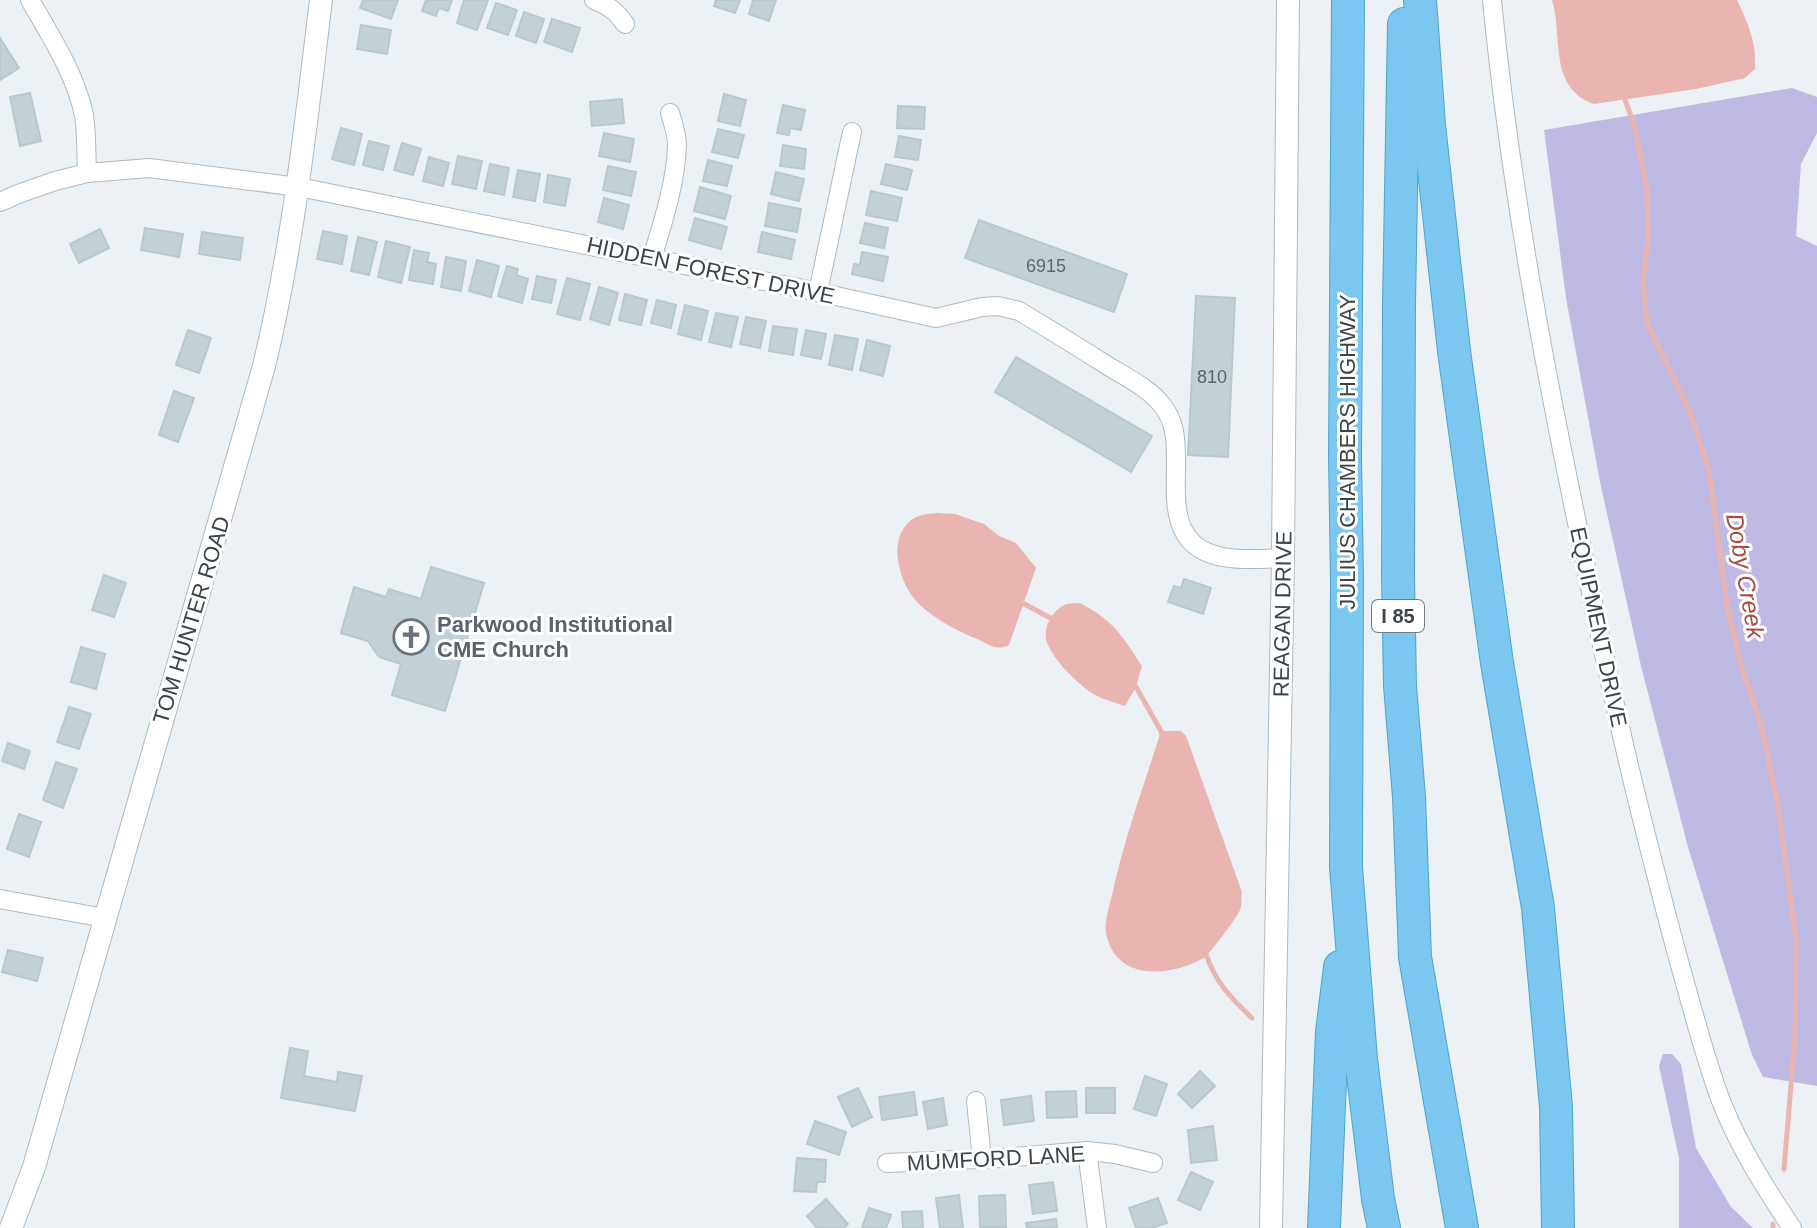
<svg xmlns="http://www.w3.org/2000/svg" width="1817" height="1228" font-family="Helvetica,sans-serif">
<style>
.green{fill:#bfbae4}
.water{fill:#eab5b0}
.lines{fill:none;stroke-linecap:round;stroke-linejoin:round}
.stream{stroke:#eab5b0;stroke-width:5}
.building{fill:#c3d0d5;stroke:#b7c8cf;stroke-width:2}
.minor-casing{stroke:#afbabf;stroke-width:20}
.tertiary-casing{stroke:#afbabf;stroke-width:24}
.motorway-casing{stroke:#4ca6cf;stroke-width:34}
.minor{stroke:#fff;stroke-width:18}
.tertiary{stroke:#fff;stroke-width:22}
.motorway{stroke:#7cc7f0;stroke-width:32}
.labels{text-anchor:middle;stroke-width:6;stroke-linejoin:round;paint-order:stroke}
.number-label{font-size:18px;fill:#5c676c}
.shield{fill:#fff;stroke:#757c80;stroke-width:2}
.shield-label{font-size:20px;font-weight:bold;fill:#3a4449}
.street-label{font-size:22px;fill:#3a4449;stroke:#fff}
.worship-label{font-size:22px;font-weight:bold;fill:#5b616d;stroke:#fff;text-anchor:start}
.water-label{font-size:24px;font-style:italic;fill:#ab493d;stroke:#fff}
</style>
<rect width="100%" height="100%" fill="#ecf1f5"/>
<g class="green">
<polygon points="1792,88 1817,97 1817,133 1801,164 1796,236 1817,246 1817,1086 1763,1077 1752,1055 1688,847 1641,666 1600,482 1566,298 1544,130"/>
<polygon points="1663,1054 1672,1054 1681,1064 1696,1148 1731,1207 1753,1228 1679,1228 1679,1158 1659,1066"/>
</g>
<g class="water">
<path d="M1552,0H1737C1748,23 1757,43 1755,69L1745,78L1696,89L1594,104C1548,88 1563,36 1552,0Z"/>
<path d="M936,513L955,514L984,524L999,536L1016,543L1036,568L1009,645C994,652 988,643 975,638C954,630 922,612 910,593C898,574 890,541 908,523C915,515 926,514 936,513Z"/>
<path d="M1080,603C1114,621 1121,634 1142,666L1136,687L1125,706C1111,701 1096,698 1085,688C1072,677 1055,661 1048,645C1041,630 1051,610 1067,604C1071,603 1075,603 1080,603Z"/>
<path d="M1161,731H1181L1186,736L1242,892C1241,897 1242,905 1240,910C1238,916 1209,955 1204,958C1172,976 1118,982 1107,937C1103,924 1109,908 1112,895C1124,839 1144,785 1161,731Z"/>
</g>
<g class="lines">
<g class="stream">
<polyline points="1625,96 1625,100 1634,124 1647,187 1648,239 1643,282 1647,323 1690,412 1709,470 1727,606 1740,662 1762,728 1779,811 1796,940 1795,1037 1784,1169"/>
<polyline points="1019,601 1056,621"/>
<polyline points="1132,683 1136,687 1161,731 1162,736"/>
<path d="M1206,954C1216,983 1230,997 1252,1018"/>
<polyline points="1773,1224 1773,1228"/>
</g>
</g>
<g class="building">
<polygon points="363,0 398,0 391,19 360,8"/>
<polygon points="426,0 452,0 448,11 439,8 436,16 422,11"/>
<polygon points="464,0 488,0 477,30 457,23"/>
<polygon points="716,0 740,0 735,13 714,6"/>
<polygon points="753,0 776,0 769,21 749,14"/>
<polygon points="496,3 517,10 508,35 487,28"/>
<polygon points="524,12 544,19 536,43 516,36"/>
<polygon points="552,19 580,28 572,52 544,42"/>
<polygon points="361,25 391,30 387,54 357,49"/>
<polygon points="0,38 19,68 0,80"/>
<polygon points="30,93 41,141 20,146 10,97"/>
<polygon points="724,94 746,100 740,126 718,121"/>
<polygon points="622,99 624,123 592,126 590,102"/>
<polygon points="783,105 805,110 801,130 790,128 789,135 777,133"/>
<polygon points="898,106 925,107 924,129 897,128"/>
<polygon points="341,128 362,134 354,165 332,159"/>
<polygon points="718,129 744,135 738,158 712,152"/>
<polygon points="604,133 634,139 630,162 599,156"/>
<polygon points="899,136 921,140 918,160 895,157"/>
<polygon points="369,141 389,146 383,170 363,165"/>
<polygon points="402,143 421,149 413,175 394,170"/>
<polygon points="783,145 806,149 804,169 780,166"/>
<polygon points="458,156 482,161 476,189 452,184"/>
<polygon points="429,157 449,163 443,186 423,181"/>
<polygon points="708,160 732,166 727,186 703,181"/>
<polygon points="490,164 509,168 504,195 484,191"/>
<polygon points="886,164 912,170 907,190 881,184"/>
<polygon points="608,166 636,172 631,196 603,190"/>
<polygon points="518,170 540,174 535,201 513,197"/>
<polygon points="776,172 804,179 799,201 771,194"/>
<polygon points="548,175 570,179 565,206 544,202"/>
<polygon points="700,187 731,196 725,219 694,211"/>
<polygon points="871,191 902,198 897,221 866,215"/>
<polygon points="604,198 629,205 623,229 598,222"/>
<polygon points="769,203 801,209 797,232 765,226"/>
<polygon points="695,218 727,227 721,249 689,240"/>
<polygon points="979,220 1127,274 1114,312 965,258"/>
<polygon points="865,223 888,228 884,248 860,243"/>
<polygon points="145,228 183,234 179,257 141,250"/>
<polygon points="100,229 109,248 79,263 70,244"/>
<polygon points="323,231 347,236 342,264 317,259"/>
<polygon points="202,232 243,238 240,260 199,254"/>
<polygon points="762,232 795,240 791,259 758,252"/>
<polygon points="358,237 377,242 369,275 351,271"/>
<polygon points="386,241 410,247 401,283 378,277"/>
<polygon points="414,250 429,253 427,262 436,264 433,284 409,280"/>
<polygon points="862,252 888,257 883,281 852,274 854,264 860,265"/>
<polygon points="446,257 466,261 461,291 441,287"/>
<polygon points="477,260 499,266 491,297 469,291"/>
<polygon points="507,266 518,269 516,275 528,279 522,303 498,296"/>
<polygon points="537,276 556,280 551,303 532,299"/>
<polygon points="567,278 590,284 580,320 557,314"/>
<polygon points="599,287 618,293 609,325 590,319"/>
<polygon points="625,294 647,300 641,325 619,320"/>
<polygon points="1196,296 1235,298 1228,457 1188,455"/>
<polygon points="657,300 676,305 671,328 651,323"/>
<polygon points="685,305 708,311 701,340 678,334"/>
<polygon points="716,313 738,317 731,347 709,342"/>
<polygon points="746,317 766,321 760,348 740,344"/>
<polygon points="773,326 797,329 793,355 769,351"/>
<polygon points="188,330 211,338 199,373 176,365"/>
<polygon points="806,330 826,334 821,359 801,355"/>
<polygon points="835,335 858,339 852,370 829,365"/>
<polygon points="867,340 890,346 883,376 860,370"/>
<polygon points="1016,357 1152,436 1131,472 995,392"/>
<polygon points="174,391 194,398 178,442 159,435"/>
<polygon points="431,567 484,583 445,711 392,695 401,664 379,657 368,641 341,633 354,587 386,597 389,589 421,599"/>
<polygon points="104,575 126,583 114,617 92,610"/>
<polygon points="1184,579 1211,588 1203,614 1168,602 1174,586 1181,588"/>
<polygon points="81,647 105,654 96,689 71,682"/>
<polygon points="69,707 91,714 79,749 57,742"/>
<polygon points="8,743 30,751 24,769 2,761"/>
<polygon points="56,762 77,769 63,808 43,800"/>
<polygon points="19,814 41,822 29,857 7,849"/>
<polygon points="8,950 43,958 37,981 2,972"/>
<polygon points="290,1048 308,1051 304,1076 337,1082 338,1072 362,1076 355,1111 281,1098"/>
<polygon points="1200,1071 1215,1086 1192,1108 1178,1094"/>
<polygon points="1145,1076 1167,1084 1156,1116 1134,1109"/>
<polygon points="858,1088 872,1117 852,1127 838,1097"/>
<rect x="1086" y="1088" width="29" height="25"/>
<polygon points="1076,1091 1077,1117 1047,1118 1046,1092"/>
<polygon points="914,1092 917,1115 882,1120 879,1097"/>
<polygon points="1031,1096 1034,1121 1004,1125 1001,1100"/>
<polygon points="943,1098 947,1125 928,1129 923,1102"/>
<polygon points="815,1121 846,1132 839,1155 807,1144"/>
<polygon points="1213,1126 1217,1160 1191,1163 1188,1130"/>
<polygon points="797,1158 826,1160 825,1182 817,1182 816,1192 794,1191"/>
<polygon points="1191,1172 1213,1182 1200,1210 1178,1200"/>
<polygon points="1053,1182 1057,1211 1033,1214 1029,1185"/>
<polygon points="959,1195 963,1228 940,1228 936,1198"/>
<polygon points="1005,1195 1006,1227 980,1227 979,1196"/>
<polygon points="1158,1198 1167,1223 1152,1228 1136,1228 1129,1208"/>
<polygon points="826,1199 848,1224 844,1228 817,1228 807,1216"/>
<polygon points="869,1208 891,1215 886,1228 862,1228"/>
<polygon points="922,1211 923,1228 903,1228 902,1212"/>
<polygon points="1056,1219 1057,1228 1027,1228 1026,1223"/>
</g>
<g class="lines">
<defs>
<g id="minor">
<path d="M30,0C51,37 75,73 84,115C87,134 86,154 87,173"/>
<path d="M594,0C609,6 616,11 625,24"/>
<path d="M1492,0C1509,176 1541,350 1577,523C1596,619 1616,715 1640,811C1655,871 1670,930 1687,990C1698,1029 1708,1068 1723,1106C1741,1150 1766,1189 1792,1228"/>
<path d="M0,202L18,194L55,181L87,173L149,168L299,187L818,292L936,318L982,307L998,306L1019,311C1049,329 1078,347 1108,366C1126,377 1149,388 1162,405C1176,422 1176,442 1176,463C1176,486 1173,515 1186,535C1205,565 1253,559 1283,558"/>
<path d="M652,258C663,222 676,182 677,145C677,134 673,123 670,113"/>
<polyline points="818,292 852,132"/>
<polyline points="0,899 105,918"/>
<polyline points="976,1101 982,1159"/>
<polyline points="1087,1151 1097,1228"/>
<polyline points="887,1163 1002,1158 1087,1151 1115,1154 1153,1163"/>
</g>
<g id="tertiary">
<path d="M11,1228L34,1167L264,366C293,246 306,123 321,0"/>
<polyline points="1271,1228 1283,558 1288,0"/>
</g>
<g id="motorway">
<polyline points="1348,0 1345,457 1347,579 1346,867 1361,1059 1378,1199 1384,1228"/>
<polyline points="1420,0 1429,125 1454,351 1497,663 1538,908 1556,1107 1558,1228"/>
<polyline points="1404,24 1399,304 1398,575 1400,686 1409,797 1415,957 1462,1228"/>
<polyline points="1324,1228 1332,1032 1340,967"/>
</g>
</defs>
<use href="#minor" class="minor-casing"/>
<use href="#tertiary" class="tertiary-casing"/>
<use href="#motorway" class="motorway-casing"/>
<use href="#minor" class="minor"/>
<use href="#tertiary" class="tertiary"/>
<use href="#motorway" class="motorway"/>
</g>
<defs>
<symbol id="church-ring" viewBox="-11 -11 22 22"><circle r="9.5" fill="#fff" stroke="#6b7280" stroke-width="1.5"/><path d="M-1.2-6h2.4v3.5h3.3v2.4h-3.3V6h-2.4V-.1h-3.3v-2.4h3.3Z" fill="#6b7280"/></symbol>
</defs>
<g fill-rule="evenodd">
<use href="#church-ring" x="391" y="617" width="40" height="40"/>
</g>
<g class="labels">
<g class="number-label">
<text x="1046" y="272">6915</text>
<text x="1212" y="383">810</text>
</g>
<rect class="shield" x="1372" y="600" width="52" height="32" rx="6"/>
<g class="shield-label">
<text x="1398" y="623">I 85</text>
</g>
<g class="street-label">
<text transform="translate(711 270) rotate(12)" y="8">HIDDEN FOREST DRIVE</text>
<text transform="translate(1347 452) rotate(-90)" y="8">JULIUS CHAMBERS HIGHWAY</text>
<text transform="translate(1282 614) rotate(-89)" y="8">REAGAN DRIVE</text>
<text transform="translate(191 620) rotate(-73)" y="8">TOM HUNTER ROAD</text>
<text transform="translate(1599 627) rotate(78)" y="8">EQUIPMENT DRIVE</text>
<text transform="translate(996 1158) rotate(-3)" y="8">MUMFORD LANE</text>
</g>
<g class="worship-label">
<text x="437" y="632">Parkwood Institutional<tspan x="437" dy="25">CME Church</tspan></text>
</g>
<g class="water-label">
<text transform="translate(1745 576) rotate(80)" y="8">Doby Creek</text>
</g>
</g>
</svg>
